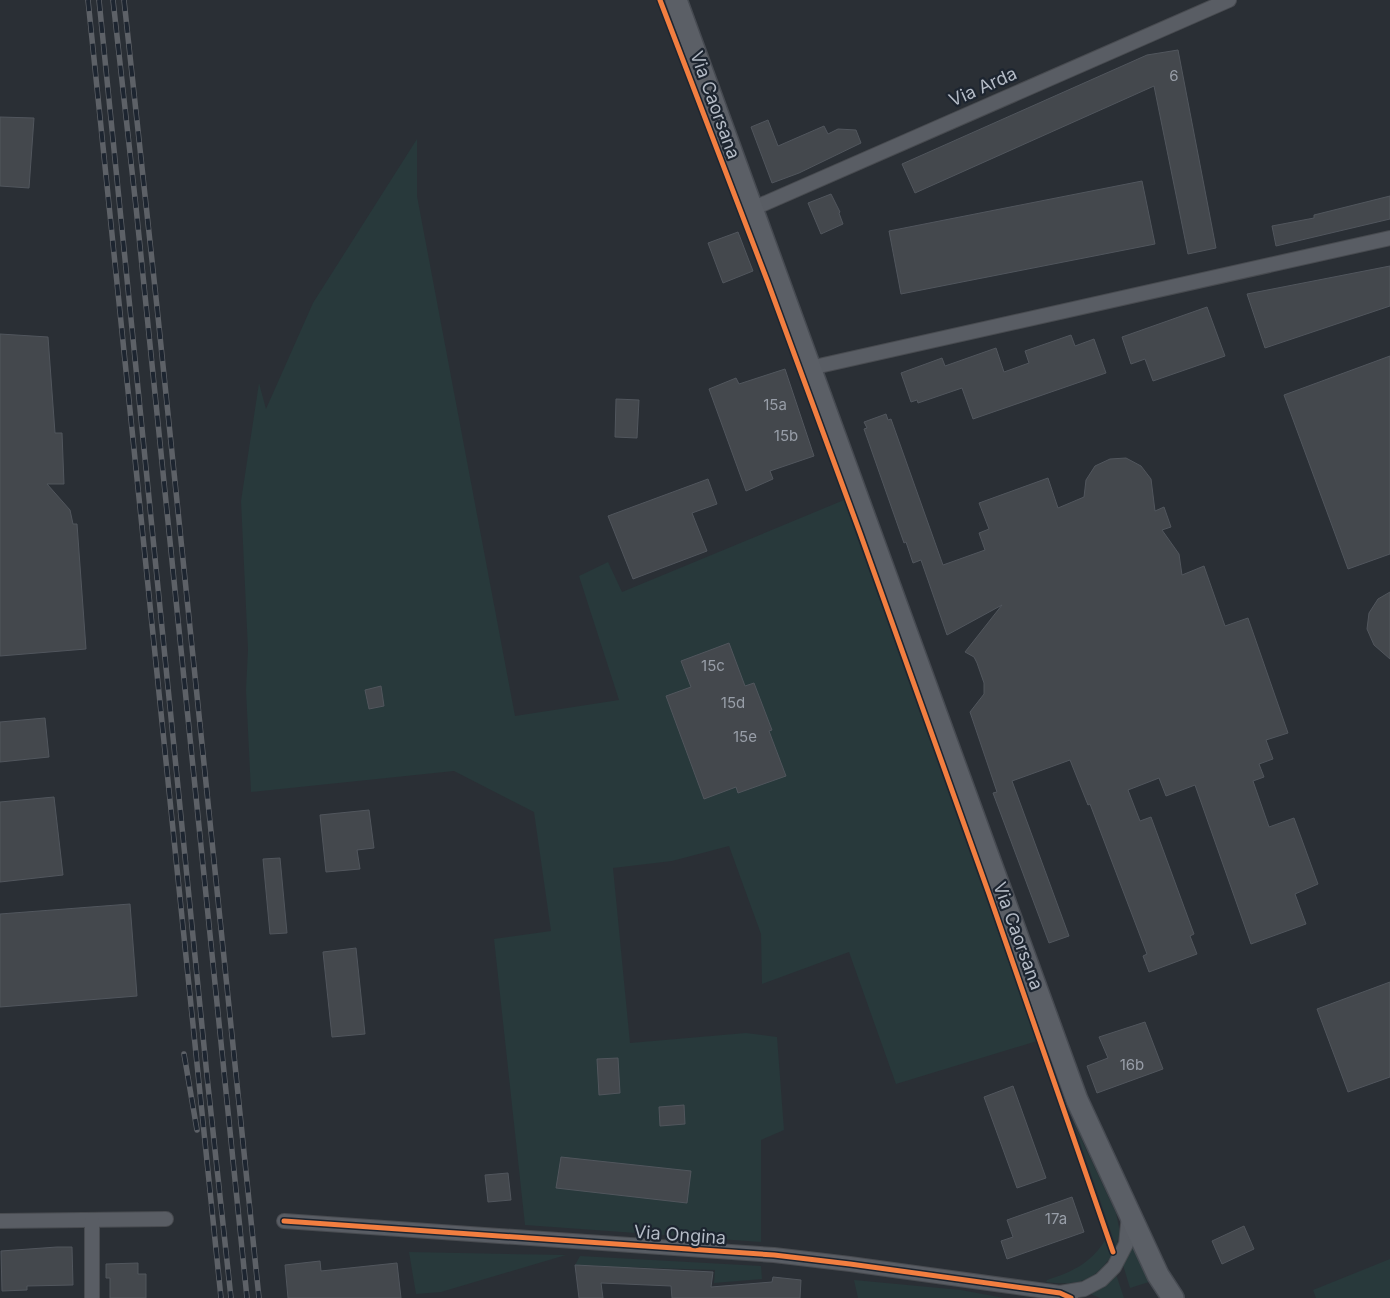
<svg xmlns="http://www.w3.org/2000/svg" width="1390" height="1298" font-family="Inter,sans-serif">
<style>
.green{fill:#28393b}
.building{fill:#44484d;stroke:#51565d}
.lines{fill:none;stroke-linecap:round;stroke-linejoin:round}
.street-casing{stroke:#484b50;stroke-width:16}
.primary-casing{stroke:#474b52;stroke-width:24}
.street{stroke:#595d64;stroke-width:14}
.primary{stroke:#5b5f66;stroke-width:21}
.rail-casing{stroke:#5d6167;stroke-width:5.5}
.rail{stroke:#1d2530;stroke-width:4;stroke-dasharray:11;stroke-linecap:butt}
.cycleway-casing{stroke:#1d2530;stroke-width:8}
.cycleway{stroke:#f27e40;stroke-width:5}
.labels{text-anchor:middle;stroke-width:4.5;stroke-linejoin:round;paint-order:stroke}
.number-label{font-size:15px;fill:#989ea8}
.street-label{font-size:18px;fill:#b4bbc6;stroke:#1d2530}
</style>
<rect width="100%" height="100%" fill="#2a2f35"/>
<g class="green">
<polygon points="417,139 417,196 515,716 619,700 579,576 608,562 622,592 844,500 1037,1041 896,1084 849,952 762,984 761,934 729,846 672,861 613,868 630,1043 746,1033 777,1037 784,1130 761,1140 761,1242 525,1225 494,939 551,931 534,812 454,771 251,792 246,690 248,650 241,501 259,383 266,409 313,303"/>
<polygon points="1072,1119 1116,1213 1120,1232 1116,1247"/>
<path d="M1106,1239L1112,1255C1094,1282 1076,1286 1046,1282L1047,1280C1074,1271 1090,1264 1106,1239Z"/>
<polygon points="1131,1243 1149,1282 1130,1288 1123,1265"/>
<polygon points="409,1252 566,1255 441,1292 416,1294"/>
<polygon points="580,1256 761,1266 762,1279 714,1283 715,1270 623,1267 622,1284 600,1266 575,1265"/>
<polygon points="1390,1259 1390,1298 1316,1298 1313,1290"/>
<polygon points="1116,1274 1124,1298 1100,1298 1088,1293 1104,1285"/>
<polygon points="854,1280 961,1290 1004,1298 858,1298"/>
</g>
<g class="building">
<polygon points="1178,50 1216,248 1188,254 1154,86 915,193 902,164 1147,55"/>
<polygon points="0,117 34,118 29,188 0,186"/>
<polygon points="768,120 778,146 824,126 828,134 838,129 856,130 861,143 799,173 772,183 751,127"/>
<polygon points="1142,181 1155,244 901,294 889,231"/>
<polygon points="831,194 840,212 839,213 843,224 821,234 808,203"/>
<polygon points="1390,196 1390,219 1276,246 1272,226 1314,218 1314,215"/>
<polygon points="738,232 753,271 723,283 708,243"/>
<polygon points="1390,266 1390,306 1265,348 1247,294"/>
<polygon points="1207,307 1225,356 1153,381 1145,359 1131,364 1122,337"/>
<polygon points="0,334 48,337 55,433 62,433 64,484 47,484 70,510 73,524 77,524 86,649 0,656"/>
<polygon points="1071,335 1075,346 1094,339 1106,373 973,419 962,388 918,403 917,400 911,402 901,373 942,358 945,366 996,348 1004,372 1029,363 1025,351"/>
<polygon points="1390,356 1390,554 1348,569 1284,395"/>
<polygon points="785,369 814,456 770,471 773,479 746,491 709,389 736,378 739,384"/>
<polygon points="616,399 639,400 637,438 615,437"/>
<polygon points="886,414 888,420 891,419 943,565 985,550 979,533 989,529 979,503 1048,478 1058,508 1084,497 1086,480 1095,466 1110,459 1126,458 1141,466 1151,479 1155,511 1164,507 1171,527 1162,530 1179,554 1182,575 1204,566 1225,626 1248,618 1288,733 1266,740 1273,759 1259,764 1264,777 1253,781 1269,827 1294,818 1318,884 1295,894 1306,924 1251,944 1195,785 1166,796 1159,778 1128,790 1140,821 1151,817 1194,934 1190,936 1197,954 1149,972 1143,956 1147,954 1090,804 1088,805 1070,760 1012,781 1069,936 1049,943 993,793 997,792 970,712 984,694 984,683 977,663 974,657 965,652 1002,605 947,635 921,560 913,563 906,542 904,543 864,429 867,428 864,422"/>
<polygon points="708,479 717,504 692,513 707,551 633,579 608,516"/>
<polygon points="1390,592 1390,659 1374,645 1367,629 1369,613 1378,599"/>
<polygon points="729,643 745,686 754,683 772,730 769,731 786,776 738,793 736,787 704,799 666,696 691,687 681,661"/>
<polygon points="381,686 384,706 369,709 365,690"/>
<polygon points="45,718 49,757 0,762 0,722"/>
<polygon points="54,797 63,875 0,882 0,802"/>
<polygon points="369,810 374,848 357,850 360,869 326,872 320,815"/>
<polygon points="280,858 287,933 270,934 263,859"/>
<polygon points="130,904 137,996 0,1007 0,914"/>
<polygon points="356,948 365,1034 332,1037 323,952"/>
<polygon points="1390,982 1390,1077 1348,1092 1317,1009"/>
<polygon points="1145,1022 1163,1069 1097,1093 1087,1066 1108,1058 1099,1037"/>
<polygon points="618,1058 620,1093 599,1095 597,1059"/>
<polygon points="1013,1086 1046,1178 1017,1188 984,1097"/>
<polygon points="684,1105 685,1124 660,1126 659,1107"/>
<polygon points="561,1157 691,1171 687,1203 556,1188"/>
<polygon points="508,1173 511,1200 488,1202 485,1175"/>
<polygon points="1072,1197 1084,1232 1007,1259 1001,1241 1013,1237 1007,1220"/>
<polygon points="1244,1226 1254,1249 1222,1264 1212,1241"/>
<polygon points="57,1247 72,1247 73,1285 27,1286 27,1290 2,1291 1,1251"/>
<polygon points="320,1261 321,1271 397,1263 401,1298 288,1298 285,1265"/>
<polygon points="138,1263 138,1274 146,1274 146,1298 110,1298 110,1278 106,1278 106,1264"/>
<polygon points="575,1265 713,1272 711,1287 772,1282 773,1277 801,1280 800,1298 672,1298 671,1286 601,1283 603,1298 579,1298"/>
</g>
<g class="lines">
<defs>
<g id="street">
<polyline points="752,209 1229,0"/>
<polyline points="810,368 1390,238"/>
<polyline points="0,1221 166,1219"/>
<polyline points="284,1221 774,1255 850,1264 1060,1293 1071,1298"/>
<polyline points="1060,1293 1084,1289 1101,1280 1114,1267 1126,1244 1129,1215"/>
<polyline points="92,1298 92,1220"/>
</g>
<polyline id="primary" points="676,0 1077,1100 1158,1275 1173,1298"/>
</defs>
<use href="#street" class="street-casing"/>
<use href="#primary" class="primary-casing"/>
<use href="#street" class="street"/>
<use href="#primary" class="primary"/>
<defs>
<g id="rail">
<polyline points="88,0 221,1298"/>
<polyline points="99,0 207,1076 231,1298"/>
<polyline points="113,0 136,207 247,1298"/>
<polyline points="124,0 157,307 259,1298"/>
<polyline points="184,1054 197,1130"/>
</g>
</defs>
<use href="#rail" class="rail-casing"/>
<use href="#rail" class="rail"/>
<defs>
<g id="cycleway">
<polyline points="660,0 767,280 860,533 989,894 1113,1252"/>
<polyline points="284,1221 774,1255 850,1264 1060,1293 1071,1298"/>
</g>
</defs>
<use href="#cycleway" class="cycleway-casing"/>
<use href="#cycleway" class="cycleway"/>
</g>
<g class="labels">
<g class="number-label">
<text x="1174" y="81">6</text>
<text x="775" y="410">15a</text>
<text x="786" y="441">15b</text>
<text x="713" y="671">15c</text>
<text x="733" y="708">15d</text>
<text x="745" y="742">15e</text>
<text x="1132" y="1070">16b</text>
<text x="1056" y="1224">17a</text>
</g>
<g class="street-label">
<text transform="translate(983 87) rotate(-24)" y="6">Via Arda</text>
<text transform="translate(715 105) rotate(70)" y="6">Via Caorsana</text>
<text transform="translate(1018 936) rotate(70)" y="6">Via Caorsana</text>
<text transform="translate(680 1235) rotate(4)" y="6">Via Ongina</text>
</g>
</g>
</svg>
